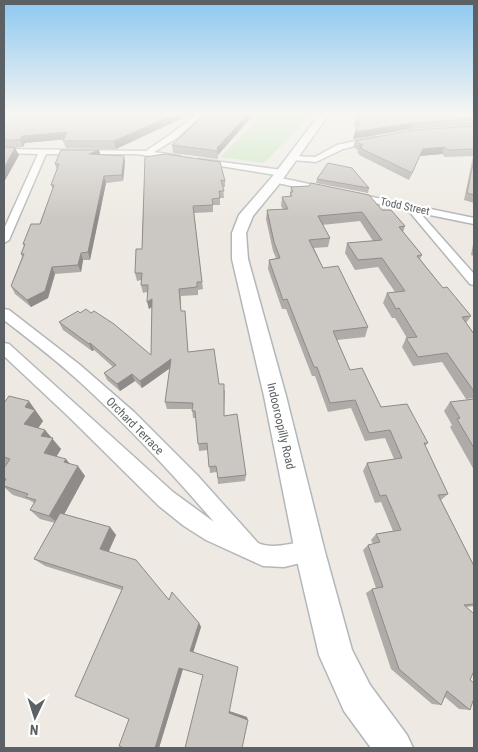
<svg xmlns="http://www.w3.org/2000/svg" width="478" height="752" font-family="'Roboto Condensed',sans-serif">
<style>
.green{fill:#c6e6c0}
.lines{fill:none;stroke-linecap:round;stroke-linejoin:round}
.street-casing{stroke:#b4b7ba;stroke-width:3}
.secondary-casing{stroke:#b2b7bb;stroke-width:3}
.street{fill:#fff;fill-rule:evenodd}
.secondary{fill:#fff;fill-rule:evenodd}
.wall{fill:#afaba8}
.shaded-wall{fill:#8e8b88}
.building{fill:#cbc7c3;stroke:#8e8b88}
.labels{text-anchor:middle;stroke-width:4.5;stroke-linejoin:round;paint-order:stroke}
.far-street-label{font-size:11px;fill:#5b6164;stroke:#fff}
.street-label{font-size:12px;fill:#5b6164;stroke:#fff}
</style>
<rect width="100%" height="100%" fill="#eeeae3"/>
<polygon class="green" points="263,114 312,114 264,163 220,157"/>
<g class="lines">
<defs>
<g id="street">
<polygon points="197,114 203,114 177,138 154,152 180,156 180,160 136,154 46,154 9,240 4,243 4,229 38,154 4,153 4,149 146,151 171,134"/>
<polygon points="373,137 376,137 376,141 343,149 316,162 292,160 288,158 292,156 315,157 337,145"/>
<polygon points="199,159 282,170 286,173 282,176 202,163 198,161"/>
<polygon points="276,177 323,187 328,190 323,193 273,182 273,178"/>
<polygon points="353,193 474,218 474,224 420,213 474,274 474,285 470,284 408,210 350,198 350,194"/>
<path d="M4,309L9,310L80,365L134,412L197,475L258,543C278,552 299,537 317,545L320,552L317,559L284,567L263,566L206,540L184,526L159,506L69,417L4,356V343L9,344L173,492L214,522C172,473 128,426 80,382C56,360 30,340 4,320Z"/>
</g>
<polygon id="secondary" points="320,114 329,114 280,183 253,216 246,233 248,259 286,396 325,552 352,650 370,685 407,735 413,748 371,748 344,711 319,655 295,552 264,396 232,259 232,233 239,215 272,177"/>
</defs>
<use href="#street" class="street-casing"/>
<use href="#secondary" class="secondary-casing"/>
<use href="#street" class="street"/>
<use href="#secondary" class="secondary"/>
</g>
<g class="wall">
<polygon points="4,114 191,114 116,149 66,148 63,141 64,139 25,143 23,147 12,148 15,148 19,155 4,182"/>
<polygon points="205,114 254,114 218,155 218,159 173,153 172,145"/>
<polygon points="474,114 474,125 411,129 353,139 357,127 353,127 355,121"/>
<polygon points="474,126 474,203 464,200 473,156 445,157 442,154 420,156 409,180 359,155 359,153 357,153 358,150 353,147 355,141"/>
<polygon points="99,150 100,155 125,162 123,181 106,183 90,260 83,260 81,272 55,274 48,298 31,307 15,294 11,286 22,257 21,254 24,246 23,244 40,224 53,189 51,185 57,170 55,164"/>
<polygon points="145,157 225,181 225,187 223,187 224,198 220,198 220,205 213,205 213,212 194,213 203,289 198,290 198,295 181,296 181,311 185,311 188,352 219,384 225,391 224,416 246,475 245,481 218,484 217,472 210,473 208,450 199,451 196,418 193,418 192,409 167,409 165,402 170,368 142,388 135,381 120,391 107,380 104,373 113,367 94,350 92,351 63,330 59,322 151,355 152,307 149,309 147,292 143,293 141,285 141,280 137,281 135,273 142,249"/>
<polygon points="317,179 369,188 368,193 316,183"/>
<polygon points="291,187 382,210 405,226 403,232 422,255 420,259 443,288 471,316 466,323 474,334 474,398 466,399 442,362 413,366 402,347 406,338 407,338 395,318 392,318 383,303 387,293 395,292 378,267 355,270 345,253 347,243 373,241 360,221 322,225 330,238 328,247 314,248 323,268 368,327 365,337 337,340 350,370 381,407 428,443 425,446 448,494 441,500 474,566 474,606 467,607 470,710 459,709 445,697 441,705 432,704 391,669 366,593 372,589 376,588 363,550 368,545 373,544 371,540 376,534 393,531 381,502 375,503 363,471 367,463 394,459 385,438 365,441 351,408 328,412 315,376 312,376 286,309 282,309 268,269 269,260 276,258 273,251 266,219 267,210 283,209 281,206 282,197 290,196"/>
<polygon points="474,239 474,256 471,255"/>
<polygon points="474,399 474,470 450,427 452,425 444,411 450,402"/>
<polygon points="4,403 38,413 37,413 43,421 38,428 45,430 61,449 57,456 70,464 85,476 64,514 110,527 116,535 109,551 199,623 201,627 193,652 229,711 247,717 242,748 203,675 183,669 159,748 124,748 129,719 122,590 45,566 34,559 55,523 40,519 30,510 34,503 29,500 13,495 4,487 4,468 6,465 4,464"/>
</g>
<g class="shaded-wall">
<polygon points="176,114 191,114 116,149 114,141"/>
<polygon points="248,114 254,114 218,155 217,148"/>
<polygon points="413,123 411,129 353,139 355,132"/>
<polygon points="67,132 69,139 25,143 23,147 20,140 22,136"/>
<polygon points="444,147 442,154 420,156 409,180 412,173 423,149"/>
<polygon points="15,148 19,155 4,182 4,168"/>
<polygon points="99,150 101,156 89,154"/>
<polygon points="124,156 125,162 123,181 122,175"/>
<polygon points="104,176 106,183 90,260 88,252"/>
<polygon points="81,253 83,260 81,272 78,265"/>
<polygon points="52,267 55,274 48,298 31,307 27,300"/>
<polygon points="152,299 153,306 149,309 147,302"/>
<polygon points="90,343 94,350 92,351 89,344"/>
<polygon points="171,359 173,366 142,388 140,381"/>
<polygon points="132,374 135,381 120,391 117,384"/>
<polygon points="29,401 43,421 33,436 24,424 25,407"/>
<polygon points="45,430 61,449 52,463 44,453 41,436"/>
<polygon points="66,459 74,469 64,462"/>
<polygon points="78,466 85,476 59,524 49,516"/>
<polygon points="110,527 116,535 107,555 100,549"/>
<polygon points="199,623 201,627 193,653 190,651"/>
<polygon points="179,668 183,669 159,748 155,748"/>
<polygon points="229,711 247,717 248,720 229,713"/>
</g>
<g class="building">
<polygon points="4,114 176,114 114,141 63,141 67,132 22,136 20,140 4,140"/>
<polygon points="205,114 248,114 217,148 218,151 172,145"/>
<polygon points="358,114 474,114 474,119 413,123 355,132 360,121 355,121"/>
<polygon points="474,126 474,149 448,150 444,147 423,149 412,173 360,148 362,147 359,146 363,145 355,141 413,130"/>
<polygon points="4,147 15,148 4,168"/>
<polygon points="61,150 99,150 89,154 124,156 122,175 104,176 88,252 81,253 78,265 52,267 45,291 27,300 11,286 24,254 21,254 25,244 23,244 31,224 40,224 54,185 51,185 59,164 55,164"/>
<polygon points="165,154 220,162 225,181 221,180 224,191 219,191 220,198 212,199 213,205 193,206 202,282 197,282 197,287 179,289 181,311 185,311 188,352 214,349 219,384 224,384 224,416 237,414 246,475 218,478 216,466 209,467 207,443 198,444 195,411 192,411 193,403 165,402 171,359 140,381 132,374 117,384 104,373 116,365 90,343 89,344 59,322 78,311 80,313 86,309 91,313 94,311 114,324 151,355 152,299 147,302 148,285 141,285 142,273 135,273 136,249 142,249 145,157"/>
<polygon points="474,159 474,195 467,193"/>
<polygon points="328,163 352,168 369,188 317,179"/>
<polygon points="311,183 369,195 382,210 391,210 405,226 399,227 422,255 417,256 443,288 447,287 471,316 462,317 474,334 474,390 473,390 447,353 418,357 406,338 417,337 399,308 396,309 387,293 405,291 382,258 358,260 347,243 382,240 362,212 318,216 330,238 309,240 323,268 338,266 368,327 333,331 350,370 362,368 381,407 407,404 428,443 424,443 448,494 438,495 474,566 474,604 464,605 474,614 474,671 470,680 474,683 474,698 470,710 447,691 441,705 399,669 372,589 383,587 368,545 380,542 376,534 401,530 386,495 380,496 367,463 402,458 390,430 369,433 355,400 330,403 317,367 314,367 287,299 283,300 269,260 280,258 274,242 267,210 288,209 282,197 292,196 290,193 293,192 291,187 309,186"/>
<polygon points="9,396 29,401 25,407 35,410 24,424 45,430 41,436 53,438 44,453 66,459 64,462 78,466 49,516 30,510 36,500 26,497 28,494 4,486 4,482 6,479 4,478 4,468 10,459 4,457 4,403"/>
<polygon points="474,399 474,448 457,419 460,418 450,402"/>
<polygon points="60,513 110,527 100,549 136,560 169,600 172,592 199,623 190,651 238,667 229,713 248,720 242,748 185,748 203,675 179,668 155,748 124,748 119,746 129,719 75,696 123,587 34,559"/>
</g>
<linearGradient id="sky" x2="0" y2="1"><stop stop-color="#8cc8f1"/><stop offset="0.52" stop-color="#f7f6f2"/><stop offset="1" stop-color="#f7f6f2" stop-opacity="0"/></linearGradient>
<rect width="478" height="219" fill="url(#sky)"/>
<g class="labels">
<g class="far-street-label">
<text transform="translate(405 206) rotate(12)" y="4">Todd Street</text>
</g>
<g class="street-label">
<text transform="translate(135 426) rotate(45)" y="4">Orchard Terrace</text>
<text transform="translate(281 426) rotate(77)" y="4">Indooroopilly Road</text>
</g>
</g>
<rect width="478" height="752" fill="none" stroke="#5b6164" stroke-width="10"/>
<g transform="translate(35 717) rotate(184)" stroke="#ffffff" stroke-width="4" paint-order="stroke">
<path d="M0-4L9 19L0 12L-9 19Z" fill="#5b6164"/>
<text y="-8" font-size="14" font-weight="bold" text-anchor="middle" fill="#5b6164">N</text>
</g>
</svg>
